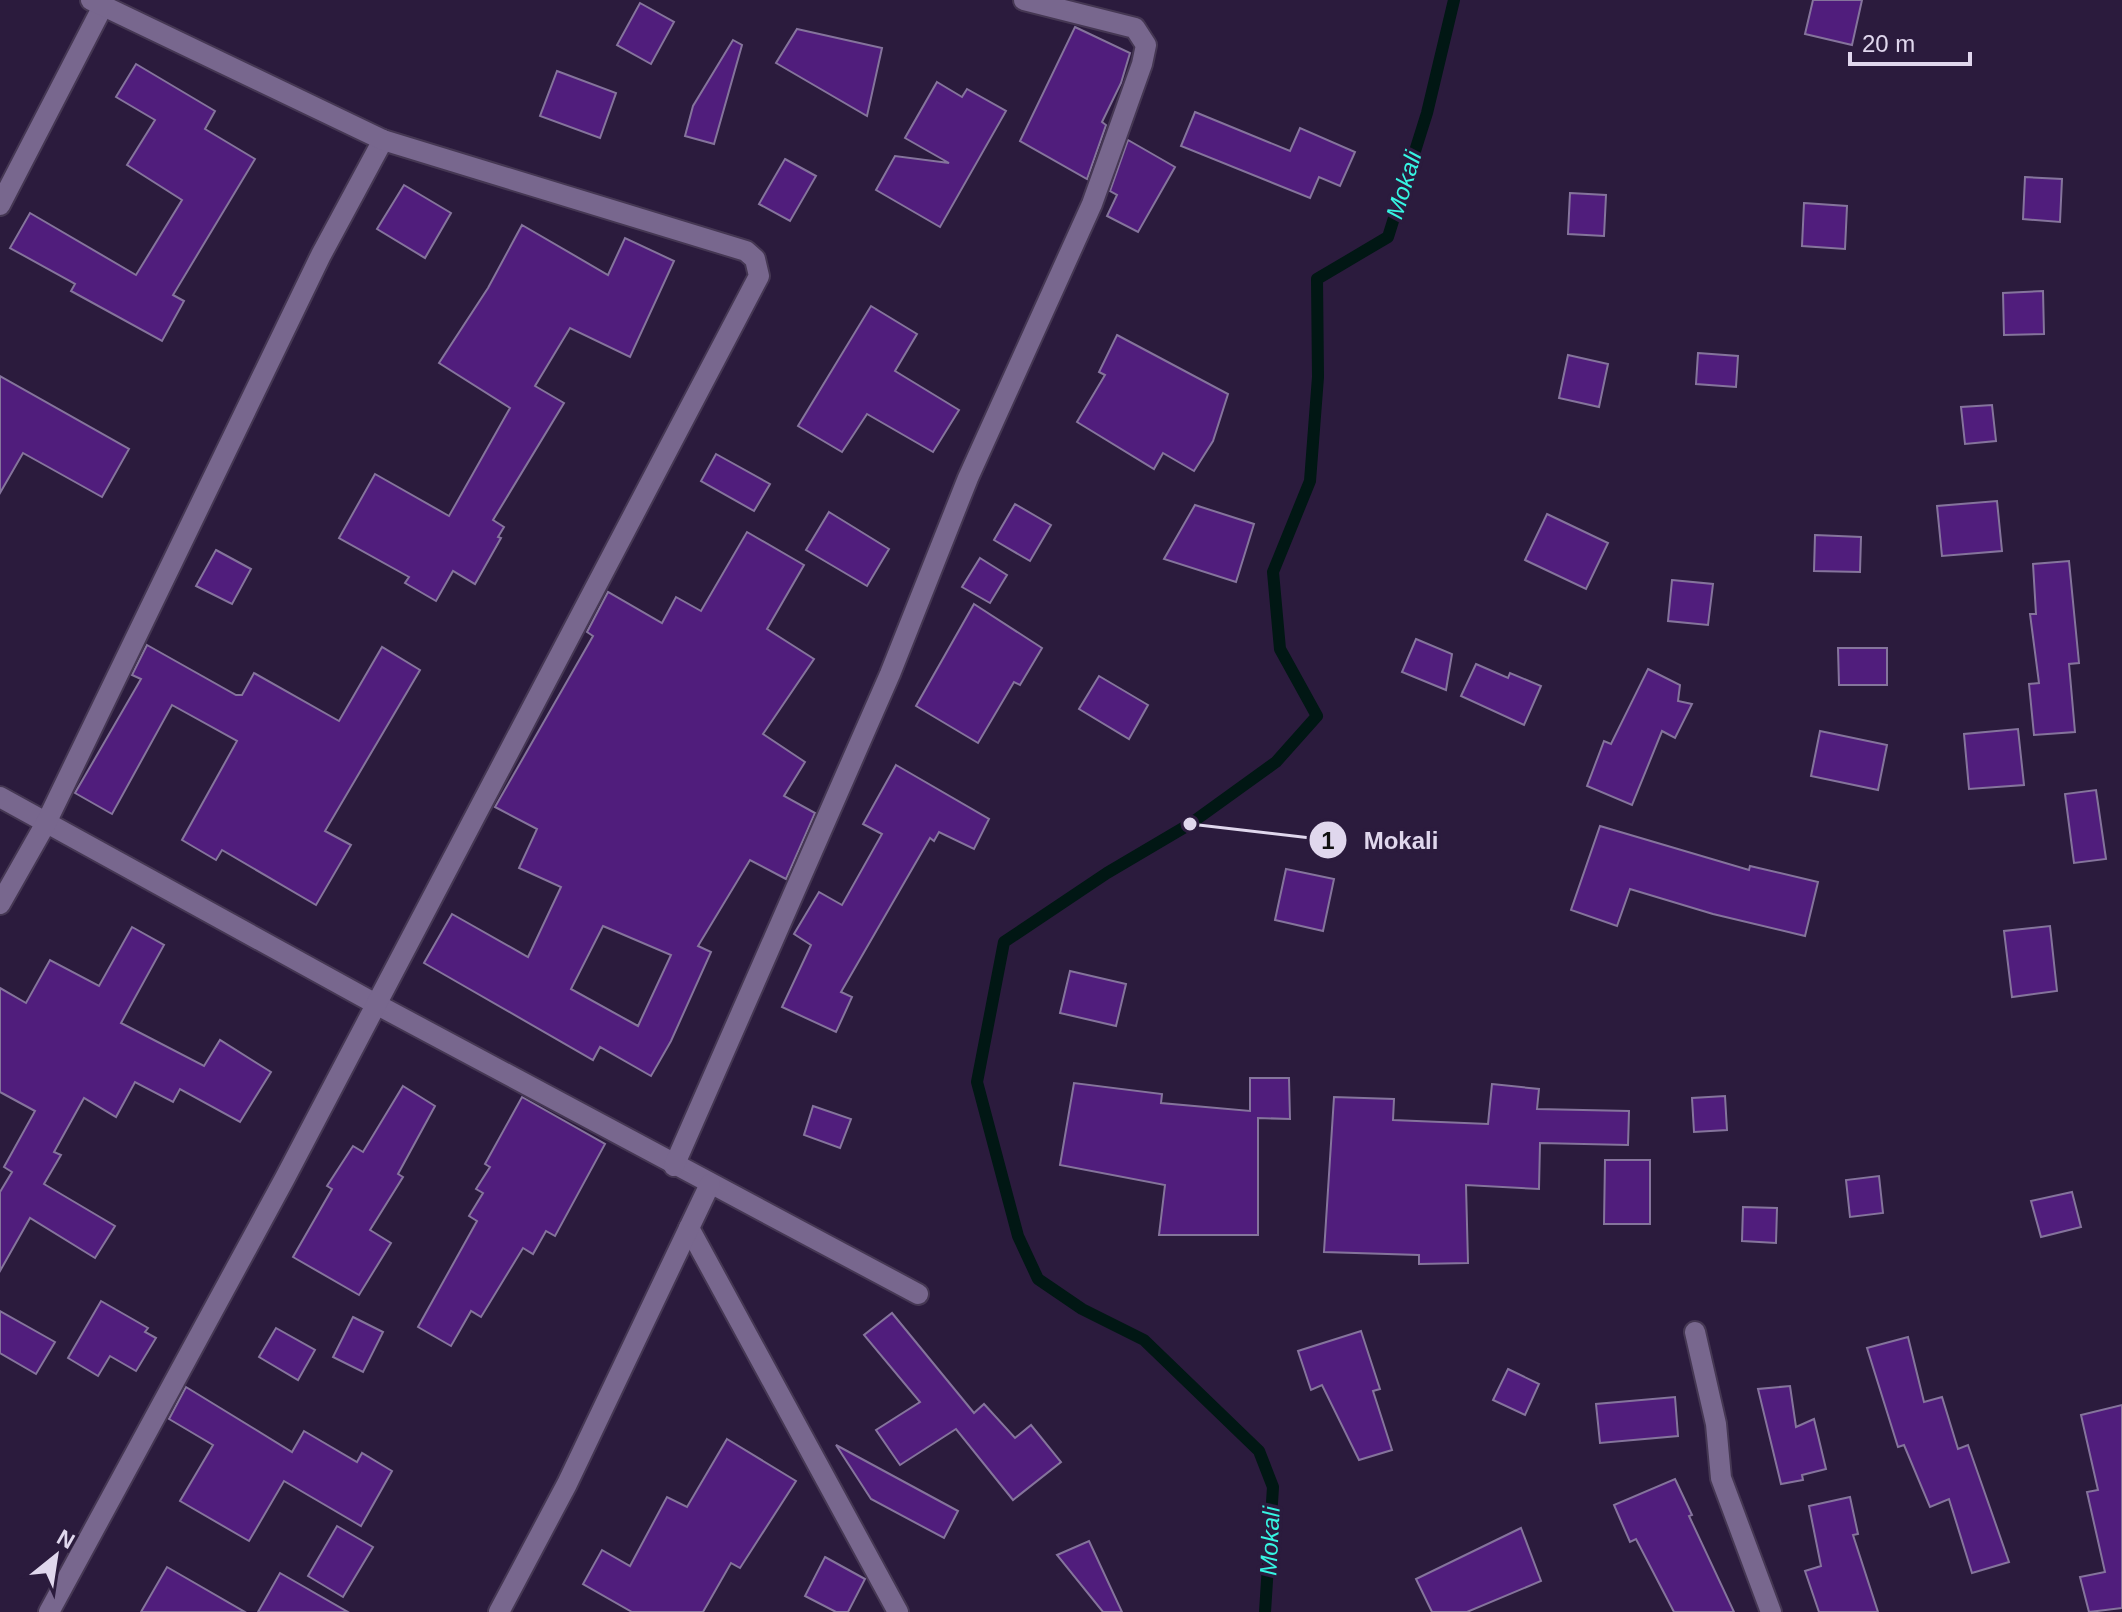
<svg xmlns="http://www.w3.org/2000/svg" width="2122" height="1612" font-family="Helvetica,sans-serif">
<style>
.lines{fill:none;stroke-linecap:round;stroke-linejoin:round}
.stream{stroke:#011714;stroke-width:12}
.building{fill:#501d7c;stroke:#85749c;stroke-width:2;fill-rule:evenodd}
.minor-casing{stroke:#453753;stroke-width:24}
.minor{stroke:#78678e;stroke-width:20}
.labels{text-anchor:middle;stroke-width:7;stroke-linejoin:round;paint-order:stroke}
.water-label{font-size:24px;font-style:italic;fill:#36f5e2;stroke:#2b1b3d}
.leader{fill:none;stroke:#e0d7ed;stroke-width:3}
.callout-dot{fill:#e0d7ed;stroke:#2b1b3d;stroke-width:3}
.mark-label{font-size:24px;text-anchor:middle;font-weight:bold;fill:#111}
.callout-label{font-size:24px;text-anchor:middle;font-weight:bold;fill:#e0d7ed;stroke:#2b1b3d;stroke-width:7;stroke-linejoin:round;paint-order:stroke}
</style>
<rect width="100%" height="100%" fill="#2b1b3d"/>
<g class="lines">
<polyline class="stream" points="1265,1612 1273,1487 1259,1451 1144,1340 1082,1309 1038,1279 1018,1236 977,1082 1004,942 1107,873 1190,824 1276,762 1317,716 1280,649 1273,572 1310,481 1318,377 1317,279 1388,237 1427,113 1454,0"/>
</g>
<g class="building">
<polygon points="1813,0 1862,0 1852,45 1805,34"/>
<polygon points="640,3 674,22 651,64 617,45"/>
<polygon points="1075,27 1130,53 1121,83 1102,122 1106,125 1087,179 1020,141"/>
<polygon points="797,29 882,48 867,116 776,63"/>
<polygon points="733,40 742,45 714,144 685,136 693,106"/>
<polygon points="136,64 215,111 205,129 255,159 173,295 184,301 162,341 71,291 75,284 10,248 30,213 136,275 182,200 127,165 155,120 116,97"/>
<polygon points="557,71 616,93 600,138 540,116"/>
<polygon points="937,82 962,97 967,89 1006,111 940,227 876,190 895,156 949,163 905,138"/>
<polygon points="1195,112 1290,151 1300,128 1355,152 1340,186 1319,177 1310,198 1181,146"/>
<polygon points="1128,140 1175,167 1138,232 1107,216 1117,195 1110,191"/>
<polygon points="785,159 816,176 790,221 759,204"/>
<polygon points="2025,177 2062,179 2060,222 2023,219"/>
<polygon points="404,185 451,213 425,258 377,229"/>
<polygon points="1570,193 1606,195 1604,236 1568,234"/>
<polygon points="1804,203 1847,206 1845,249 1802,246"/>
<polygon points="522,225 608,275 625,238 674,261 630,357 570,328 535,386 564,403 493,520 504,527 498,537 501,538 475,584 453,571 436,601 405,583 409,577 339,538 375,474 449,516 510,408 439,363 488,288"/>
<polygon points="2043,291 2044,334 2004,335 2003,293"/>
<polygon points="871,306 917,334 895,371 959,410 933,452 867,414 842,452 798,426"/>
<polygon points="1117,335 1228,394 1213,441 1194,471 1163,453 1154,469 1077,422 1105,375 1099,372"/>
<polygon points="1698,353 1738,356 1736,387 1696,384"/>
<polygon points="1568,355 1608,364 1599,407 1559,398"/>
<polygon points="0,376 129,449 102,497 23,453 0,493"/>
<polygon points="1992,405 1996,441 1965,444 1961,407"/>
<polygon points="716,454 770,484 754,511 701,481"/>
<polygon points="1997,501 2002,551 1942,556 1937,506"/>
<polygon points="1015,504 1051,525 1030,561 994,540"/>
<polygon points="1195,505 1254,524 1236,582 1164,559"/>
<polygon points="829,512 889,549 867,586 806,550"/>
<polygon points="1547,514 1608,543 1586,589 1525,560"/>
<path d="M747,532L804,565L767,629L814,659L763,734L805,762L784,796L815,813L786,879L750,860L698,946L711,952L671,1041L651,1076L600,1047L593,1060L424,963L452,914L528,957L561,887L519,868L537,829L495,807L593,636L587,632L608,592L662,623L676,597L701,611ZM603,926L671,955L638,1026L571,989Z"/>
<polygon points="1815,535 1861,537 1860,572 1814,571"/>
<polygon points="216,550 251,569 232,604 196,586"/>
<polygon points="980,558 1007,575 990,603 962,587"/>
<polygon points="2069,561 2079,663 2069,664 2075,732 2034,735 2029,684 2039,683 2030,614 2036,614 2033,564"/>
<polygon points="1672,580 1713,584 1708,625 1668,621"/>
<polygon points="974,604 1042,648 1020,685 1014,682 978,743 916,706"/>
<polygon points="1416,639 1452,654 1446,690 1402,672"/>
<polygon points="147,645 236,695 242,695 254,673 339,721 382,647 420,670 325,831 351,845 316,905 222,850 216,860 182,840 237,741 172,705 112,814 75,793 141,679 132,675"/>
<polygon points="1838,648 1887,648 1887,685 1839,685"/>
<polygon points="1476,664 1508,678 1510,673 1541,686 1524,725 1461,696"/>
<polygon points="1648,669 1680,685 1678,701 1692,704 1675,738 1662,731 1632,805 1587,786 1604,741 1611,744"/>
<polygon points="1099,676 1148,705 1129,739 1079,709"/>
<polygon points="2018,729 2024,785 1969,789 1964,734"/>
<polygon points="1820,731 1887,745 1878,790 1811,776"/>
<polygon points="896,765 989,819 974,849 939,832 934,841 930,838 841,992 852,997 836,1032 782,1007 811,945 794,934 819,892 842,905 882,834 863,824"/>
<polygon points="2096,790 2106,859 2074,863 2065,794"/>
<polygon points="1600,826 1749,870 1750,866 1818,882 1805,936 1713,914 1630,889 1617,926 1571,910"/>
<polygon points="1286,869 1334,879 1323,931 1275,920"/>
<polygon points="2050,926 2057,991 2012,997 2004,931"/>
<polygon points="132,927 164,945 121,1023 204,1066 220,1040 271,1072 240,1122 180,1089 173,1102 135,1082 116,1117 84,1098 54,1152 61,1155 44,1184 115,1226 95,1258 30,1218 0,1271 0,1192 12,1172 4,1167 35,1111 0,1092 0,988 26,1003 50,960 99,986"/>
<polygon points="1070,971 1126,984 1116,1026 1060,1013"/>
<polygon points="1250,1078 1289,1078 1290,1119 1258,1118 1258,1235 1159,1235 1165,1185 1060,1165 1074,1083 1162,1094 1161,1103 1250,1111"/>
<polygon points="1492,1084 1539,1089 1537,1109 1629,1111 1628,1145 1540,1143 1539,1189 1466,1185 1468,1263 1419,1264 1419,1255 1324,1252 1334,1097 1394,1099 1393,1120 1488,1124"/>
<polygon points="403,1086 435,1106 398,1174 403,1177 370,1230 391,1243 359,1295 293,1257 332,1189 327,1186 353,1146 363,1152"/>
<polygon points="1725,1096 1727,1130 1694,1132 1692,1098"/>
<polygon points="522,1097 605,1144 555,1236 546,1231 533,1254 523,1248 481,1317 471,1311 451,1346 418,1327 477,1221 469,1216 483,1193 476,1189 490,1167 485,1164"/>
<polygon points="813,1106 851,1119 840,1148 804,1135"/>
<polygon points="1605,1160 1650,1160 1650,1224 1604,1224"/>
<polygon points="1879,1176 1883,1213 1850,1217 1846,1180"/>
<polygon points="2072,1192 2081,1227 2041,1237 2031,1201"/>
<polygon points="1743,1207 1777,1208 1776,1243 1742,1241"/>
<polygon points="101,1301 148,1328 145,1332 156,1338 136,1371 110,1356 98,1376 68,1358"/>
<polygon points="0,1311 55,1342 36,1374 0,1353"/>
<polygon points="892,1313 974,1413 984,1404 1015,1438 1031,1425 1061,1462 1013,1500 956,1429 900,1465 876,1430 920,1402 864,1335"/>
<polygon points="353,1317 383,1332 363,1372 333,1357"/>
<polygon points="276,1328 315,1350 298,1380 259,1357"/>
<polygon points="1361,1331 1380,1389 1373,1391 1392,1450 1359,1460 1322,1385 1311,1390 1298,1351"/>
<polygon points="1908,1337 1924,1402 1942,1397 1958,1449 1968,1445 2009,1562 1972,1573 1949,1499 1930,1507 1904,1445 1898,1447 1867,1348"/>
<polygon points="1508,1369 1539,1384 1525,1415 1493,1400"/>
<polygon points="1790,1386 1796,1427 1814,1419 1826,1469 1802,1475 1803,1480 1781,1484 1758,1389"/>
<polygon points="186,1387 292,1452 304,1431 357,1462 362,1453 392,1471 361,1526 284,1481 249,1541 180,1501 213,1445 169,1419"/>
<polygon points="1675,1397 1678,1436 1600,1443 1596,1404"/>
<polygon points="2122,1405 2122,1608 2089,1612 2080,1577 2105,1572 2087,1492 2098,1490 2081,1415"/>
<polygon points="727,1439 796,1481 740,1568 731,1563 703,1612 632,1612 583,1584 602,1550 630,1566 667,1497 687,1507"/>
<polygon points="836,1445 958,1511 944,1538 871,1499"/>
<polygon points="1675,1479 1692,1515 1689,1516 1734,1612 1674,1612 1636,1539 1630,1542 1614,1505"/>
<polygon points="1850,1497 1858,1534 1853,1535 1878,1612 1819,1612 1805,1571 1821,1566 1809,1506"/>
<polygon points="337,1526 373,1547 343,1597 308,1576"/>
<polygon points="1521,1528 1541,1581 1467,1612 1432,1612 1416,1579"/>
<polygon points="1089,1541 1122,1612 1103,1612 1057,1555"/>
<polygon points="825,1557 865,1579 848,1612 836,1612 805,1596"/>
<polygon points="167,1567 245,1612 141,1612"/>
<polygon points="280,1573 348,1612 258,1612"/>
</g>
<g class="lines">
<defs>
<g id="minor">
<polyline points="0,205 103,6"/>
<polyline points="0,797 374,1003 918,1294"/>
<polyline points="0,904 46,823 321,255 383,140"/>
<polyline points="674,1166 890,674 968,478 1092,204 1142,64 1146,45 1135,28 1024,0"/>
<polyline points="689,1228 898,1612"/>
<polyline points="1695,1332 1716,1424 1721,1478 1771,1612"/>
<polyline points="49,1612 285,1178 759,276 755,259 746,251 383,140 91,0"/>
<polyline points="499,1612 567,1484 710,1184"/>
</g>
</defs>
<use href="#minor" class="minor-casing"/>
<use href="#minor" class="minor"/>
</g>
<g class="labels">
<g class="water-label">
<text transform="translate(1404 185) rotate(-73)" y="8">Mokali</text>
<text transform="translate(1270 1541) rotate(-87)" y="8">Mokali</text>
</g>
</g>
<path class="leader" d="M1190 824L1328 840"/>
<g class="callout-dot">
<circle cx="1190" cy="824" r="8"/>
<circle cx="1328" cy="840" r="20"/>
</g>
<g class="mark-label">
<text x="1328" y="849">1</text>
</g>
<g class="callout-label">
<text x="1401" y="849">Mokali</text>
</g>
<g transform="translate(56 1556) rotate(30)" stroke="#2b1b3d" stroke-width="6" paint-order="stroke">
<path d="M0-6L14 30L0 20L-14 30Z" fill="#e0d7ed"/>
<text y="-12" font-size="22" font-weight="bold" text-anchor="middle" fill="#e0d7ed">N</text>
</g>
<path d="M1850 52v12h120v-12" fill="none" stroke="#e0d7ed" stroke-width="4"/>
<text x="1862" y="52" font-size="24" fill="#e0d7ed" stroke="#2b1b3d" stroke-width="6" paint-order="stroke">20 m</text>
</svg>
